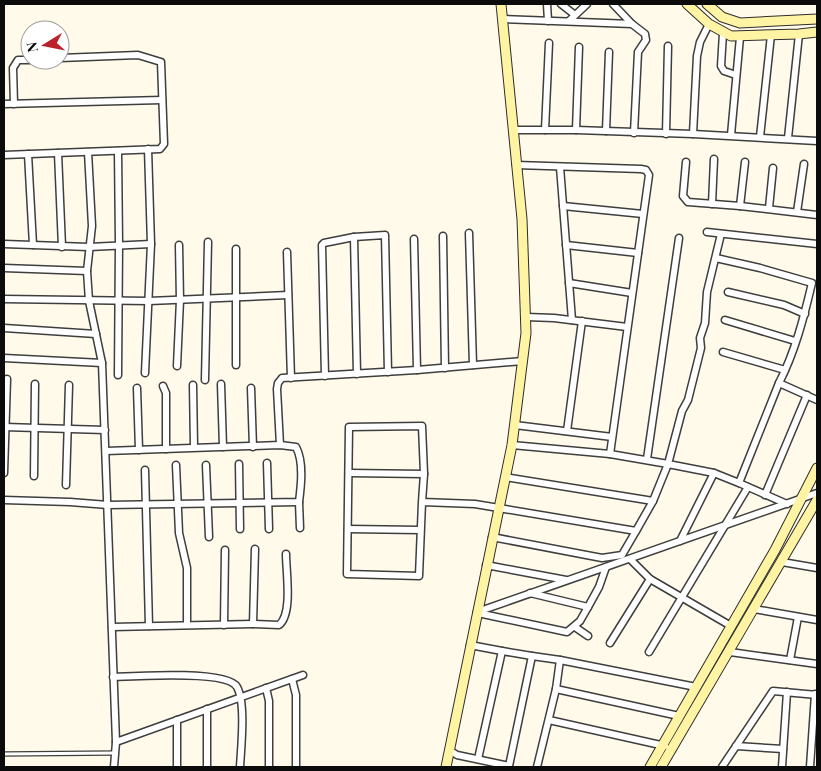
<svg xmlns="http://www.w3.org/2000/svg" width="821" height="771" font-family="'Playfair Display',serif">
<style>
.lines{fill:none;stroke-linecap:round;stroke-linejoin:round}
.lane-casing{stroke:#3e3e3e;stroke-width:5.5}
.street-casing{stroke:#3e3e3e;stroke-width:9}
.secondary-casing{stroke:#2d2d2d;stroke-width:11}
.lane{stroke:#fff;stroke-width:3}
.street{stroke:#fff;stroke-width:6}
.secondary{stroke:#fff3a4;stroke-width:9}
</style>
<rect width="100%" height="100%" fill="#fffae9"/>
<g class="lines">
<defs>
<polyline id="lane" points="4,754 114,753"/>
<g id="street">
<polyline points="547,4 548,21"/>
<polyline points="561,4 575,15"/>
<polyline points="613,4 632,24"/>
<polyline points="503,19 632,24 645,34 646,40 638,52 634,133"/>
<polyline points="569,21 587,4"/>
<polyline points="723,33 721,66 724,71 736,75"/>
<polyline points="4,104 162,100"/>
<polyline points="14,104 13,68 18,60 30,60"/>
<polyline points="513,130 576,130 693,134 817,141"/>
<polyline points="545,130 549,43"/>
<polyline points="576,130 579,47"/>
<polyline points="606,131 609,52"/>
<polyline points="666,134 668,46"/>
<polyline points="693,134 697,56 700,42 709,24"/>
<polyline points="731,135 740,37"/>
<polyline points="760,137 771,35"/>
<polyline points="788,138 799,34"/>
<polyline points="88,152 92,226 87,271 89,301 102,363 116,742 114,767"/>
<polyline points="58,153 62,247"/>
<polyline points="28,154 33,245"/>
<polyline points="4,155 160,149 164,144 161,62 138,55 60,58"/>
<polyline points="686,162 683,196 688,202 740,206 817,215"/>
<polyline points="516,165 641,169 646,170 649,175 610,454"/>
<polyline points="560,167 572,320"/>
<polyline points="712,204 714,159"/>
<polyline points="563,206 643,214"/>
<polyline points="740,206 745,162"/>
<polyline points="769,208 773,168"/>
<polyline points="797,212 804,164"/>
<polyline points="707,232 817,244"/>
<polyline points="469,233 473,365"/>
<polyline points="443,236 445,368"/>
<polyline points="354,237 357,374"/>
<polyline points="414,239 417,370 523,361"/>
<polyline points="4,244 89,247 151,244"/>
<polyline points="566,245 638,253"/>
<polyline points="287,252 291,378"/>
<path d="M716,258L760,268L812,283C804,317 795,352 779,383"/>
<polyline points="4,268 87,271"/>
<polyline points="569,283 632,293"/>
<polyline points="728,292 784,305 805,314"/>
<polyline points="4,299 149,301 288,295"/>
<polyline points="526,317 554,318 627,327"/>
<polyline points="725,320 795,341"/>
<polyline points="4,328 96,334"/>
<polyline points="723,352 785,370"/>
<polyline points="4,358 102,363"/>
<polyline points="236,365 236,249"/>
<polyline points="177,366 180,300 179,245"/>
<polyline points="145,373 151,244 148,149"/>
<polyline points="118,375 119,244 118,151"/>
<polyline points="325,376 322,245 324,243 354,237 385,235 388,372"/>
<polyline points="205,380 208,242"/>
<polyline points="221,384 223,447"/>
<polyline points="193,385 194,447"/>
<polyline points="163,386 166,393 166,449"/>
<polyline points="137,388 139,450"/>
<polyline points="251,388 253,447"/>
<polyline points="515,425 612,437"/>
<polyline points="4,427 105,430"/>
<polyline points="567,431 582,321"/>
<polyline points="280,445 277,389 278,383 282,378 417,370"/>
<polyline points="647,459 679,238"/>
<polyline points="267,463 269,529"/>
<polyline points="239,464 240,529"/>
<polyline points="176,465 179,533 187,568 187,625"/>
<polyline points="206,465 209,537"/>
<polyline points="145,470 149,626"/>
<polyline points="4,473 7,379"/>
<polyline points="349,473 424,474"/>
<polyline points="714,473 668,464 682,411 688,400 701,348 700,338 705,323 707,292 721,234"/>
<polyline points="34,476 35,384"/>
<polyline points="505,477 653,501"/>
<polyline points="66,485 69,385"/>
<polyline points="765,495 807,395"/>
<path d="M4,500L70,502L108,505L299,502C301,486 304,462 296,447L280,445L106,451"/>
<polyline points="299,502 300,528"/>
<polyline points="422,502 419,576 347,574 349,427 422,426 424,474 422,502 475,504 636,531 653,501 668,464 610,454 512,445"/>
<polyline points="787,504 739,483 779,383 817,400"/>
<polyline points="348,529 420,530"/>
<polyline points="492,537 602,558 622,555 636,531"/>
<polyline points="680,541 714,473 739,483"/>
<polyline points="630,559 650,579 731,626"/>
<polyline points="782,562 817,568"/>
<polyline points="486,565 566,580"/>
<polyline points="530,593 588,607 599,587 606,567"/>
<polyline points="754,609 817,620"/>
<polyline points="477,612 817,493"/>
<polyline points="478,613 567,632 580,621 588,607"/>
<polyline points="253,624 255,549"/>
<polyline points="224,625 225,550"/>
<path d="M112,627L253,624L279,625C293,614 286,572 286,554"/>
<polyline points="575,627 588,636"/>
<polyline points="610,643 650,579"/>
<polyline points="470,645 502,651 478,759"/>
<polyline points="649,652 748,487"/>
<polyline points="730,652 817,664"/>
<polyline points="532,656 560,660 696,687"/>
<polyline points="790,660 798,617"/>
<path d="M113,677C134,676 228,670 237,687C246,703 241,748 240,767"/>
<polyline points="292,679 296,695 296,767"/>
<polyline points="266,688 269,701 269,767"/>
<polyline points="556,689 679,716"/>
<polyline points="207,709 207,767"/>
<polyline points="549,720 665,746"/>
<polyline points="116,742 303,675"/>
<polyline points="736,746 783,749"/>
<polyline points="449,750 457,755 509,766 532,656 502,651"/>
<polyline points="177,767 177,720"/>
<polyline points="537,767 556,689 560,660"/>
<polyline points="722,767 773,691 817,695"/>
<polyline points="782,767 787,692"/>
<polyline points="810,767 815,694"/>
</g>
<g id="secondary">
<polyline points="687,4 709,24 731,36 799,34 817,32"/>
<polyline points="707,4 722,17 740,23 817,19"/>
<polyline points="446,767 512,445 526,333 522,219 501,4"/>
<polyline points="650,767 775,550 817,468"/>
<polyline points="661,767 817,500"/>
</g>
</defs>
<use href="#lane" class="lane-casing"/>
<use href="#street" class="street-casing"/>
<use href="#secondary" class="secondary-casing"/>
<use href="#lane" class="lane"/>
<use href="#street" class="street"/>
<use href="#secondary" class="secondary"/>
</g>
<rect width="821" height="771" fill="none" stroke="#0b0b0b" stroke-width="10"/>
<g transform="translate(45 45) rotate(260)"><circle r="24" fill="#ffffff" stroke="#9d9d9d"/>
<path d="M0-4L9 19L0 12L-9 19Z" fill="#bb232c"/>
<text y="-8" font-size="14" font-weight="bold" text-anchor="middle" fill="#0b0b0b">N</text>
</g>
</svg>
